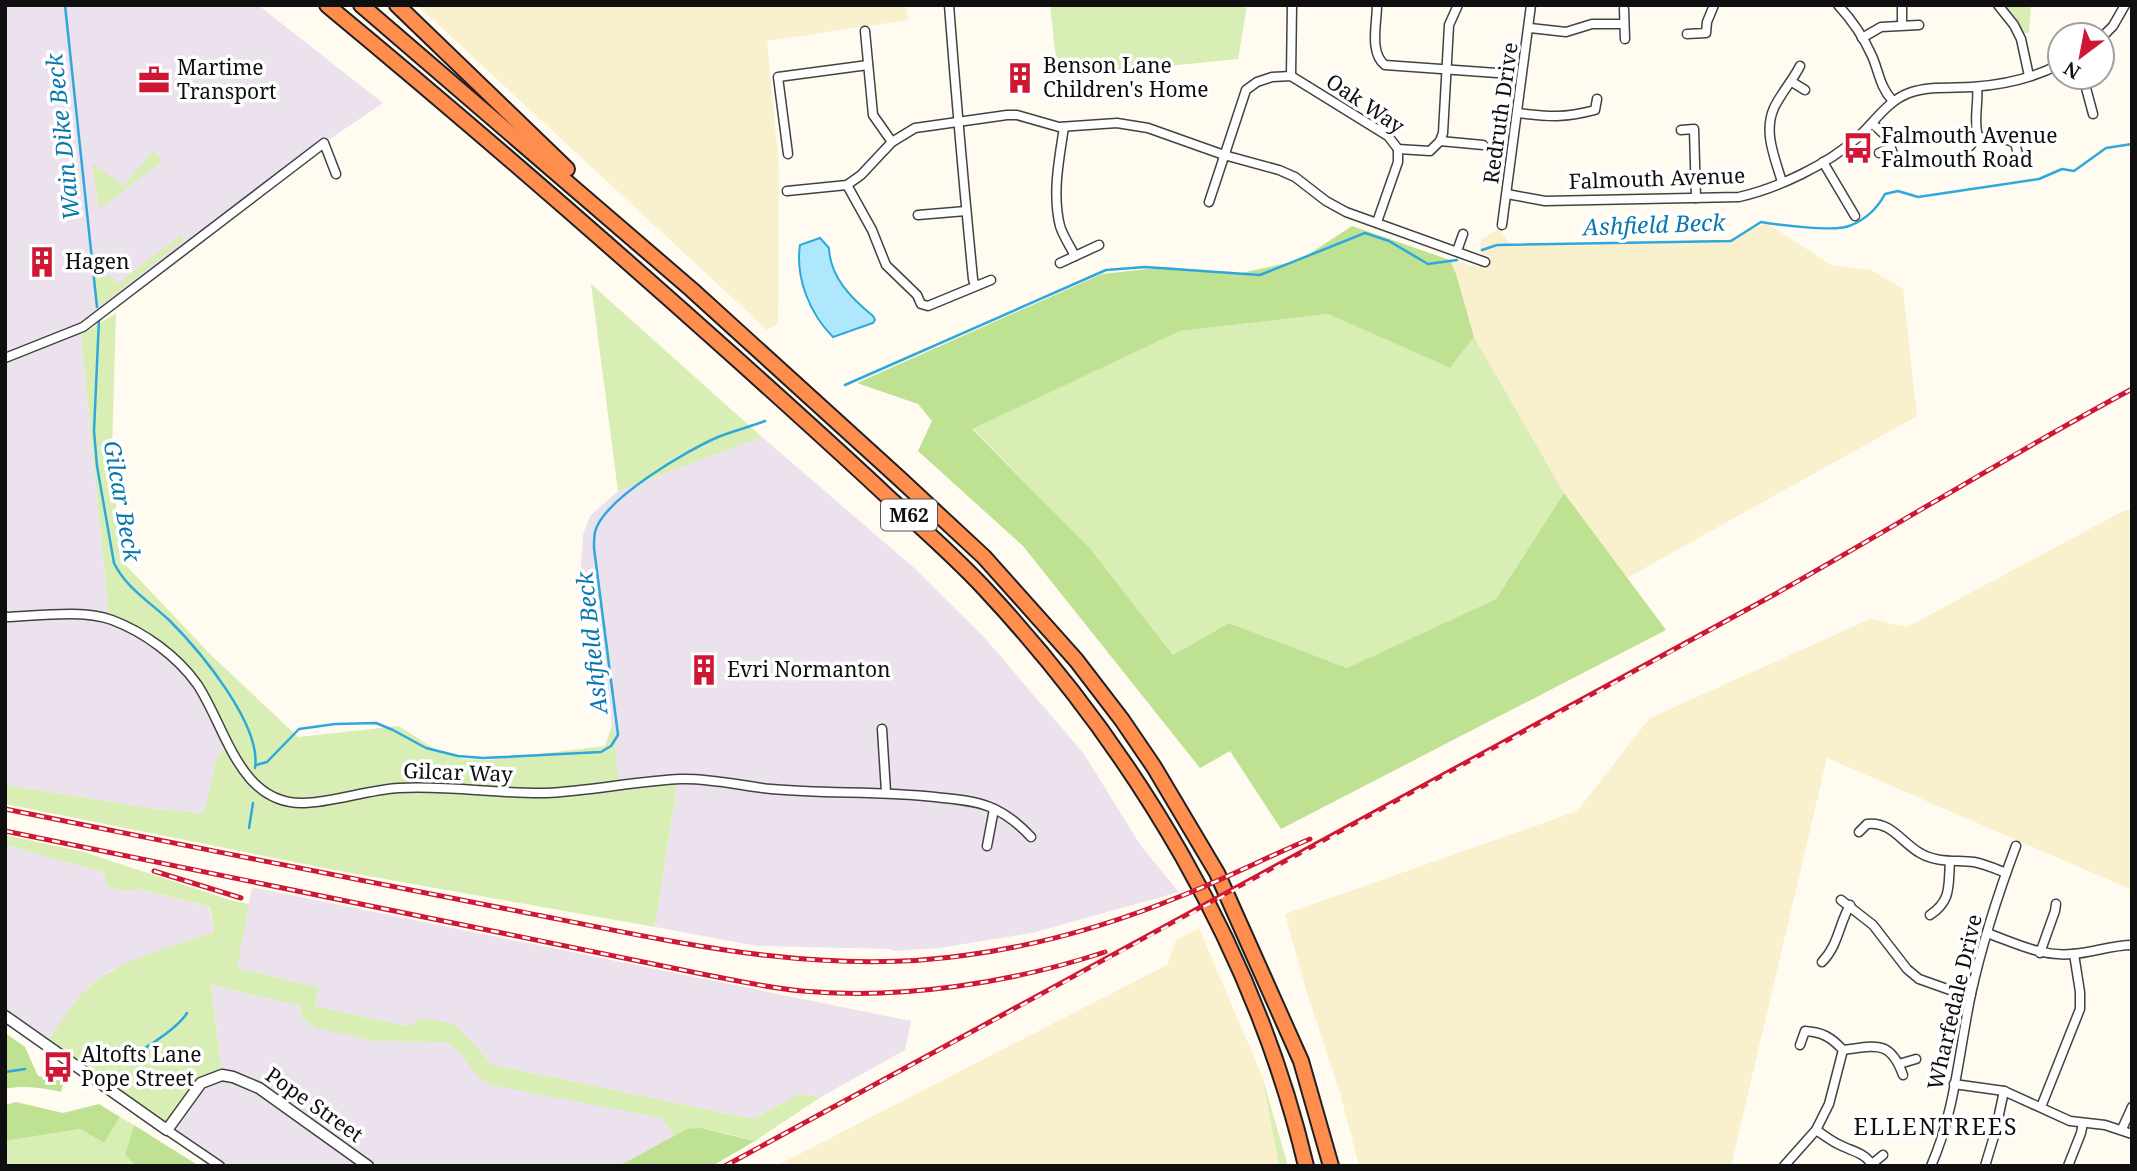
<svg xmlns="http://www.w3.org/2000/svg" width="2137" height="1171" font-family="'Noto Serif',serif">
<style>
.industrial{fill:#ece2ee}
.farmland{fill:#f9f0cd}
.green{fill:#d9eeb5}
.forest{fill:#bee192}
.water{fill:#afe8fd;stroke:#2ea8dc;stroke-width:2}
.lines{fill:none;stroke-linecap:round;stroke-linejoin:round}
.stream{stroke:#2ea8dc;stroke-width:2.5}
.minor-casing{stroke:#424242;stroke-width:11}
.tertiary-casing{stroke:#424242;stroke-width:13}
.motorway-casing{stroke:#202020;stroke-width:18}
.minor{stroke:#fff;stroke-width:8}
.tertiary{stroke:#fff;stroke-width:10}
.motorway{stroke:#ff8d4e;stroke-width:14}
.rail-casing{stroke:#cf1733;stroke-width:5}
.rail{stroke:#fff;stroke-width:2.5;stroke-dasharray:8;stroke-linecap:butt}
.labels{text-anchor:middle;stroke-width:7;stroke-linejoin:round;paint-order:stroke}
.shield{fill:#fff;stroke:#575757;stroke-width:2}
.shield-label{font-size:19px;font-weight:bold;fill:#0f0f0f}
.poi-label{font-size:21px;fill:#0f0f0f;stroke:#fff;text-anchor:start}
.street-label{font-size:21px;fill:#0f0f0f;stroke:#fff}
.water-label{font-size:23px;font-style:italic;fill:#0978af;stroke:#fff}
.neighbourhood-label{font-size:23px;letter-spacing:2px;fill:#0f0f0f;stroke:#fff}
</style>
<rect width="100%" height="100%" fill="#fffbf0"/>
<g class="industrial">
<polygon points="5,5 258,5 383,103 324,143 83,327 81,335 109,619 139,634 185,670 228,743 216,760 205,813 157,809 5,785"/>
<polygon points="762,437 912,566 984,637 1084,754 1141,846 1179,892 1032,933 940,948 892,951 891,949 757,946 655,927 678,780 619,785 595,586 580,579 583,535 590,516 618,491"/>
<polygon points="5,845 103,872 104,877 126,891 139,889 209,907 214,932 110,971 88,988 77,1000 46,1044 5,1016"/>
<polygon points="252,887 911,1021 905,1050 821,1097 799,1094 753,1119 493,1065 455,1024 408,1026 315,1006 319,987 236,968"/>
<polygon points="211,985 302,1006 373,1041 443,1042 456,1049 486,1083 661,1118 675,1137 619,1166 220,1166 167,1130 201,1083 222,1075"/>
</g>
<g class="farmland">
<polygon points="417,5 906,5 908,20 767,41 779,168 778,324 767,330"/>
<polygon points="1767,223 1831,265 1871,270 1903,289 1917,416 1627,578 1564,493 1474,337 1456,274 1450,260 1486,269 1491,257 1480,252 1481,240 1499,228 1510,244 1722,242"/>
<polygon points="2125,510 2132,510 2132,890 1827,758 1731,1166 1359,1166 1340,1093 1307,993 1285,914 1577,811 1650,718 1870,619 1907,627"/>
<polygon points="1199,928 1262,1076 1279,1166 776,1166 1167,965 1176,940"/>
</g>
<g class="green">
<polygon points="1050,5 1247,5 1238,59 1058,77"/>
<polygon points="2005,5 2031,5 2029,33 2024,33"/>
<polygon points="154,150 163,161 99,209 92,163 124,186"/>
<polygon points="182,234 183,241 96,309 93,278 112,276 117,284"/>
<polygon points="591,284 762,437 618,491"/>
<polygon points="116,313 112,450 120,559 209,653 298,737 399,726 436,750 463,759 490,760 605,746 613,723 619,785 678,779 655,927 334,870 5,804 5,785 157,809 204,813 216,760 228,743 205,699 171,657 109,619 81,335"/>
<polygon points="1328,314 1450,368 1474,337 1564,493 1496,599 1347,668 1229,623 1173,655 1089,547 972,428 1180,331"/>
<path d="M5,835L84,852L230,900L249,904L237,968L319,987L315,1006L408,1026L422,1018L455,1024L493,1065L753,1119L799,1094L821,1097L755,1141C729,1135 699,1122 675,1137L661,1118L491,1085L480,1079L456,1049L443,1042L373,1041L316,1028L301,1016V1006L211,985L222,1075L201,1083L167,1130L46,1044C59,1025 71,1003 89,987C120,959 174,946 214,932L210,907L139,889L126,891L112,888L107,884L103,872L5,845Z"/>
<polygon points="1262,1076 1288,1166 1279,1166"/>
<polygon points="120,1117 134,1125 125,1155 136,1166 5,1166 5,1141 80,1129 104,1143"/>
</g>
<g class="forest">
<polygon points="1352,226 1450,260 1456,274 1474,337 1450,368 1328,314 1180,331 972,429 1089,547 1173,655 1229,623 1347,668 1496,599 1564,493 1666,630 1281,829 1230,751 1200,768 1023,546 918,451 932,421 918,404 857,383 1102,274 1167,267 1237,274 1300,260"/>
<path d="M5,1033L25,1047L38,1076L64,1081L61,1092C44,1088 23,1085 5,1089Z"/>
<polygon points="16,1102 63,1113 99,1104 120,1117 104,1143 80,1129 5,1141 5,1105"/>
<polygon points="134,1125 199,1166 136,1166 125,1155"/>
<polygon points="700,1128 755,1141 712,1166 619,1166 687,1129"/>
</g>
<path class="water" d="M820,238L829,248C830,277 851,298 873,316L875,320L873,323L833,337C810,314 795,278 800,245Z"/>
<g class="lines">
<g class="stream">
<polyline points="65,5 97,307"/>
<path d="M1482,250L1497,245L1731,241L1761,222C1779,225 1835,232 1849,226C1865,220 1877,209 1885,194L1898,191L1918,197L2039,179L2062,169L2074,171L2106,148L2132,144"/>
<path d="M99,319L94,431L97,466L114,563C126,588 150,602 170,621C200,651 262,725 255,768"/>
<polyline points="845,385 1106,270 1145,267 1260,275 1365,233 1389,241 1428,264 1457,260"/>
<path d="M256,765L267,762L299,729L335,724L376,723L393,730L426,748L458,756L483,758L601,752L611,746L618,735L594,548C594,543 594,537 595,532C603,499 688,450 718,437C733,431 749,427 765,421"/>
<polyline points="249,828 253,803"/>
<path d="M116,1061C134,1058 177,1029 187,1013"/>
<polyline points="5,1072 25,1069"/>
</g>
<defs>
<g id="minor">
<path d="M949,5C956,97 964,188 973,279L975,286"/>
<path d="M1377,5C1377,23 1369,53 1385,65L1497,73"/>
<path d="M1838,5C1851,19 1864,38 1872,56C1879,72 1880,87 1892,100"/>
<polyline points="1902,5 1902,25"/>
<polyline points="1998,5 2014,25 2021,39 2029,76"/>
<polyline points="1624,9 1625,39"/>
<polyline points="1530,28 1566,32 1592,24 1624,24"/>
<polyline points="865,31 873,115 892,142"/>
<polyline points="1687,34 1706,33 1707,22 1714,5"/>
<polyline points="2102,37 2113,26 2125,5"/>
<polyline points="1862,38 1881,27 1919,25"/>
<polyline points="1291,76 1292,5"/>
<polyline points="2083,77 2093,114"/>
<polyline points="1792,82 1805,90"/>
<path d="M1977,87C1979,103 1973,120 1978,136C1991,142 2001,135 2015,143L2018,154"/>
<path d="M1518,113C1550,117 1564,118 1595,110L1597,99"/>
<polyline points="1873,124 1886,136 1896,161"/>
<path d="M1064,127C1059,160 1052,194 1060,226C1063,236 1070,246 1075,256"/>
<polyline points="1681,130 1694,129 1696,198"/>
<polyline points="1440,141 1483,145"/>
<polyline points="1970,146 1978,136"/>
<polyline points="1398,149 1430,151 1440,141 1443,133 1449,25 1458,5"/>
<polyline points="1879,153 1891,148"/>
<polyline points="788,154 778,77 868,65"/>
<polyline points="1823,162 1855,216"/>
<path d="M1782,182C1775,158 1763,132 1774,108C1781,93 1793,80 1800,66"/>
<polyline points="847,185 872,230 886,265 917,295 921,304 928,306 991,280"/>
<polyline points="787,191 847,185 861,175 892,142 915,128 1007,115 1017,115 1059,127 1117,123 1148,128 1224,155 1279,170 1295,177 1326,201 1346,212 1485,262"/>
<path d="M1507,194L1545,201L1739,197C1778,188 1827,165 1857,138C1874,123 1887,101 1909,93C1928,86 1952,88 1972,87C2001,85 2034,78 2060,64"/>
<polyline points="1209,202 1246,90 1257,82 1272,77 1291,76 1388,136 1398,149"/>
<polyline points="918,215 966,211"/>
<polyline points="1377,222 1398,162 1398,149"/>
<polyline points="1502,225 1531,5"/>
<polyline points="1457,251 1463,234"/>
<polyline points="1060,263 1099,245"/>
<polyline points="5,358 83,327 324,143 336,174"/>
<path d="M5,617C36,616 84,609 112,620C144,632 177,656 197,684C226,727 239,805 304,803C334,802 367,790 399,788C448,785 497,794 546,793C591,791 636,781 681,779C712,778 741,786 771,789C825,794 880,791 935,797C953,799 973,800 990,807C1007,814 1019,824 1031,837"/>
<polyline points="882,729 886,792"/>
<path d="M1859,832L1867,824C1891,821 1901,842 1920,853C1937,863 1955,860 1974,862C1985,864 1996,869 2006,873"/>
<polyline points="987,846 994,809"/>
<polyline points="1841,900 1873,925 1907,969 1919,979 1950,990 1971,994"/>
<path d="M1930,915C1952,900 1948,886 1950,862"/>
<path d="M1987,933C2015,943 2042,957 2072,954C2092,953 2111,945 2132,945"/>
<polyline points="2040,953 2055,911 2056,904"/>
<path d="M1822,962C1838,946 1839,924 1850,905"/>
<path d="M1800,1045L1805,1031C1822,1032 1831,1037 1843,1050"/>
<path d="M1843,1050C1875,1046 1890,1039 1903,1075"/>
<polyline points="1899,1064 1916,1059"/>
<polyline points="1954,1084 2004,1091 2070,1121 2105,1125 2132,1134"/>
<polyline points="2041,1107 2080,1009 2080,992 2074,954"/>
<polyline points="2122,1129 2132,1107"/>
<polyline points="167,1130 220,1166"/>
<path d="M1816,1130C1824,1135 1831,1141 1840,1145C1851,1151 1867,1153 1872,1166"/>
<polyline points="1872,1164 1883,1155"/>
<polyline points="1784,1166 1816,1130 1829,1104 1843,1050"/>
<path d="M1931,1166C1955,1112 1959,1051 1971,994C1982,944 1998,894 2016,846"/>
<polyline points="1985,1166 1995,1133 2004,1091"/>
<polyline points="2068,1166 2081,1133 2083,1123"/>
</g>
<polyline id="tertiary" points="5,1016 167,1130 201,1083 222,1075 233,1077 259,1088 368,1166"/>
<g id="motorway">
<path d="M327,5C467,121 604,240 739,361C789,406 839,451 888,497C921,527 954,556 984,588C1135,750 1255,949 1306,1166"/>
<polyline points="361,5 691,289 899,478 984,557 1076,660 1122,720 1154,767 1217,873 1301,1061 1331,1166"/>
<polyline points="397,5 567,169"/>
</g>
</defs>
<use href="#minor" class="minor-casing"/>
<use href="#tertiary" class="tertiary-casing"/>
<use href="#motorway" class="motorway-casing"/>
<use href="#minor" class="minor"/>
<use href="#tertiary" class="tertiary"/>
<use href="#motorway" class="motorway"/>
<defs>
<g id="rail">
<path d="M5,809C172,843 340,876 507,909C658,938 813,978 967,955C1041,945 1113,924 1181,896C1225,879 1267,857 1310,839"/>
<path d="M5,831L707,975C738,981 770,988 802,991C901,1000 1011,983 1105,952"/>
<polyline points="154,871 241,898"/>
<path d="M725,1166C1073,977 1422,790 1768,598C1890,530 2009,455 2132,389"/>
</g>
</defs>
<use href="#rail" class="rail-casing"/>
<use href="#rail" class="rail"/>
</g>
<defs>
<symbol id="building-bare" viewBox="-9 -9 18 18"><path d="M-4-6H4V6H1V3H-1V6H-4ZM-2.5-4.3h1.7v1.8h-1.7ZM.8-4.3h1.7v1.8H.8ZM-2.5-1h1.7V.8h-1.7ZM.8-1h1.7V.8H.8Z" fill="#cf1733" stroke="#fff" stroke-width="2.5" paint-order="stroke"/></symbol>
<symbol id="office-bare" viewBox="-9 -9 18 18"><path d="M-6-3h4V-5.5h4V-3h4V5H-6ZM-1-4.5V-3h2v-1.5ZM-6 0V1H6V0Z" fill="#cf1733" stroke="#fff" stroke-width="2.5" paint-order="stroke"/></symbol>
<symbol id="bus-bare" viewBox="-9 -9 18 18"><path d="M-5-6H5V4H4V6H2V4H-2V6H-4V4H-5ZM-3.5-4V0h7V-4ZM-3.5 1.2v1.5H-2V1.2ZM2 1.2v1.5H3.5V1.2Z" fill="#cf1733" stroke="#fff" stroke-width="2.5" paint-order="stroke"/></symbol>
</defs>
<g fill-rule="evenodd">
<use href="#building-bare" x="998" y="56" width="44" height="44"/>
<use href="#office-bare" x="132" y="58" width="44" height="44"/>
<use href="#bus-bare" x="1836" y="126" width="44" height="44"/>
<use href="#building-bare" x="20" y="240" width="44" height="44"/>
<use href="#building-bare" x="682" y="648" width="44" height="44"/>
<use href="#bus-bare" x="36" y="1045" width="44" height="44"/>
</g>
<g class="labels">
<rect class="shield" x="881" y="499.5" width="56" height="31" rx="5"/>
<g class="shield-label">
<text x="909" y="522">M62</text>
</g>
<g class="poi-label">
<text x="1043" y="73">Benson Lane<tspan x="1043" dy="24">Children's Home</tspan></text>
<text x="177" y="75">Martime<tspan x="177" dy="24">Transport</tspan></text>
<text x="1881" y="143">Falmouth Avenue<tspan x="1881" dy="24">Falmouth Road</tspan></text>
<text x="65" y="269">Hagen</text>
<text x="727" y="677">Evri Normanton</text>
<text x="81" y="1062">Altofts Lane<tspan x="81" dy="24">Pope Street</tspan></text>
</g>
<g class="street-label">
<text transform="translate(1365 104) rotate(34)" y="7">Oak Way</text>
<text transform="translate(1501 113) rotate(-82)" y="7">Redruth Drive</text>
<text transform="translate(1657 179) rotate(-2)" y="7">Falmouth Avenue</text>
<text transform="translate(458 773) rotate(2)" y="7">Gilcar Way</text>
<text transform="translate(1955 1002) rotate(-77)" y="7">Wharfedale Drive</text>
<text transform="translate(314 1105) rotate(35)" y="7">Pope Street</text>
</g>
<g class="water-label">
<text transform="translate(63 137) rotate(-96)" y="8">Wain Dike Beck</text>
<text transform="translate(1654 225) rotate(-2)" y="8">Ashfield Beck</text>
<text transform="translate(122 501) rotate(80)" y="8">Gilcar Beck</text>
<text transform="translate(592 643) rotate(-96)" y="8">Ashfield Beck</text>
</g>
<g class="neighbourhood-label">
<text x="1936" y="1135">ELLENTREES</text>
</g>
</g>
<rect width="2137" height="1171" fill="none" stroke="#0f0f0f" stroke-width="14"/>
<g transform="translate(2081 56) rotate(212)"><circle r="33" fill="#ffffff" stroke="#9f9f9f" stroke-width="2"/>
<path d="M0-5L12 26L0 18L-12 26Z" fill="#cf1733"/>
<text y="-10" font-size="19" font-weight="bold" text-anchor="middle" fill="#0f0f0f">N</text>
</g>
</svg>
